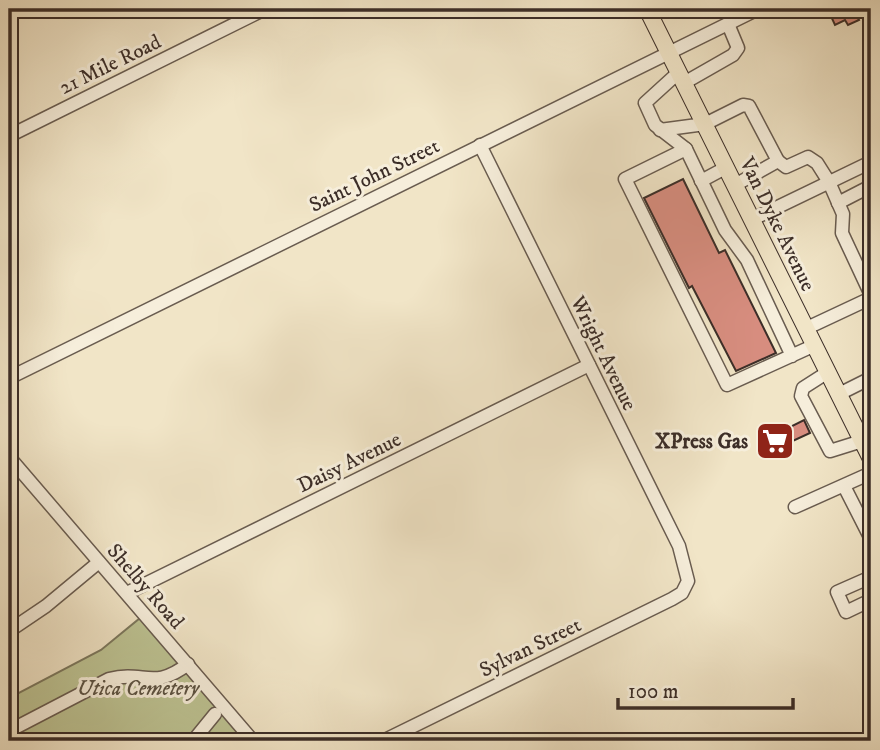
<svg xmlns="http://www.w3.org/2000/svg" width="880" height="750" font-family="'IM FELL DW Pica',serif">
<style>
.green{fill:#bdc393;stroke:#7c785e;stroke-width:2}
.building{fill:#d78d7f;stroke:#3c2e28;stroke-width:2}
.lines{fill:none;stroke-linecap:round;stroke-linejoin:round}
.minor-casing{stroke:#695c50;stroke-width:15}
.major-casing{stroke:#3c2e28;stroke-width:18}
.minor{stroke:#f6eedb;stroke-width:12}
.major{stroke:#f1e5c7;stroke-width:16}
.labels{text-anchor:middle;stroke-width:6;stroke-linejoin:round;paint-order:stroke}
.street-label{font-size:21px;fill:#3c2e28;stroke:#f6eedb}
.poi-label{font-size:21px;font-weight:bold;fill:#3c2e28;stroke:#f6eedb;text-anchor:end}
.park-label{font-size:21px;font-style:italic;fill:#5c5343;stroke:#f6eedb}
</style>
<rect width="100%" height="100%" fill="#f1e5c7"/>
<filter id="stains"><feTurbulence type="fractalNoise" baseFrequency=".00286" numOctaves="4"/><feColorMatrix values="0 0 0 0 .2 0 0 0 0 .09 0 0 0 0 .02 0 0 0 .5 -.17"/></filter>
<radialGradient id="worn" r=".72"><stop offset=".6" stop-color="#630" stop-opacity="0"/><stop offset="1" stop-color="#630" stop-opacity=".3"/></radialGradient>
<polygon class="green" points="145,614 253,741 9,741 9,698 101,650"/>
<g class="building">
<polygon points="835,9 854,9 859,20 848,25 845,20 835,25 829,12"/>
<polygon points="683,179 719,253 725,250 776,353 736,371 692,286 689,288 644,198"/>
<polygon points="804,420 810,433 769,452 764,440"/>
</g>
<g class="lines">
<defs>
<g id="minor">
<polyline points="679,72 645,103 655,125 686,149"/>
<polyline points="684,83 733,55 738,48 728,24"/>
<polyline points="660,130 705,124 743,105 749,106 778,161 735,185"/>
<polyline points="9,136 265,9"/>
<polyline points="778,161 786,167 808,157 817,163 829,182 843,214 842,233 871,295"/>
<polyline points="701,181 727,167"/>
<polyline points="838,203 871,186"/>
<polyline points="753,219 871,162"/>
<polyline points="807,328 871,298"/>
<polyline points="792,356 747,260 725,230 686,149 625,179 727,385 815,345"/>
<polyline points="828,372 803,388 801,396 830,451 862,441"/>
<polyline points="9,378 758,9"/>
<polyline points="839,394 871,378"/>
<polyline points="9,457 253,741"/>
<polyline points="844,486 871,539"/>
<polyline points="795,507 871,473"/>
<polyline points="871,577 837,592 846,612 871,600"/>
<polyline points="127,593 589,365"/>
<polyline points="9,631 46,606 99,562"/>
<path d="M9,731L109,679C145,670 153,691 188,664"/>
<polyline points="193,741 215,714"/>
<polyline points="383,741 672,599 682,593 688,581 679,546 480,145"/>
</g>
<polyline id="major" points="647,9 871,459"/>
</defs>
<use href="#minor" class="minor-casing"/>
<use href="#major" class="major-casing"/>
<use href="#minor" class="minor"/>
<use href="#major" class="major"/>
</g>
<defs>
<symbol id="supermarket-square" viewBox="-11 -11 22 22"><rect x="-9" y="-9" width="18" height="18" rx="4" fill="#8f2418" stroke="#f6eedb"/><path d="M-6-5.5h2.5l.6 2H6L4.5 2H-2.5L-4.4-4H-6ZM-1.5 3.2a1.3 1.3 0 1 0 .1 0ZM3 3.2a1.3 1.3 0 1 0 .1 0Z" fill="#fff"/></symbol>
</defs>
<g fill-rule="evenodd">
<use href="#supermarket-square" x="753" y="419" width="44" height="44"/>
</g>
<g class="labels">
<g class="street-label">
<text transform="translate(110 64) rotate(-26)" y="7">21 Mile Road</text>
<text transform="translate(374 175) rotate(-26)" y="7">Saint John Street</text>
<text transform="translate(778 224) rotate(64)" y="7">Van Dyke Avenue</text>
<text transform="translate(604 353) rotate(64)" y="7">Wright Avenue</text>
<text transform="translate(349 462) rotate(-26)" y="7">Daisy Avenue</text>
<text transform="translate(146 586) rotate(49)" y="7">Shelby Road</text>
<text transform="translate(530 647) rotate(-26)" y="7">Sylvan Street</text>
</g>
<g class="poi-label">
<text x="748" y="448">XPress Gas</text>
</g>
<g class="park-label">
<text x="138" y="695">Utica Cemetery</text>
</g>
</g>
<rect width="880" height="750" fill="none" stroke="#f1e5c7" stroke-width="35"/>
<rect x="10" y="10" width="859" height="729" fill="none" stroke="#3c2e28" stroke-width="3.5"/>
<rect x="18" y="18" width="845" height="715" fill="none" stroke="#3c2e28" stroke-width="2"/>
<path d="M618 698v10h175v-10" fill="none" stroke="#3c2e28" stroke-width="3.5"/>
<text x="628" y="698" font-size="21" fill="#3c2e28" stroke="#f6eedb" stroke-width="5" paint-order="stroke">100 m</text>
<rect width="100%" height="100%" filter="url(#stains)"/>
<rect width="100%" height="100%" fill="url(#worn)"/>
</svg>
